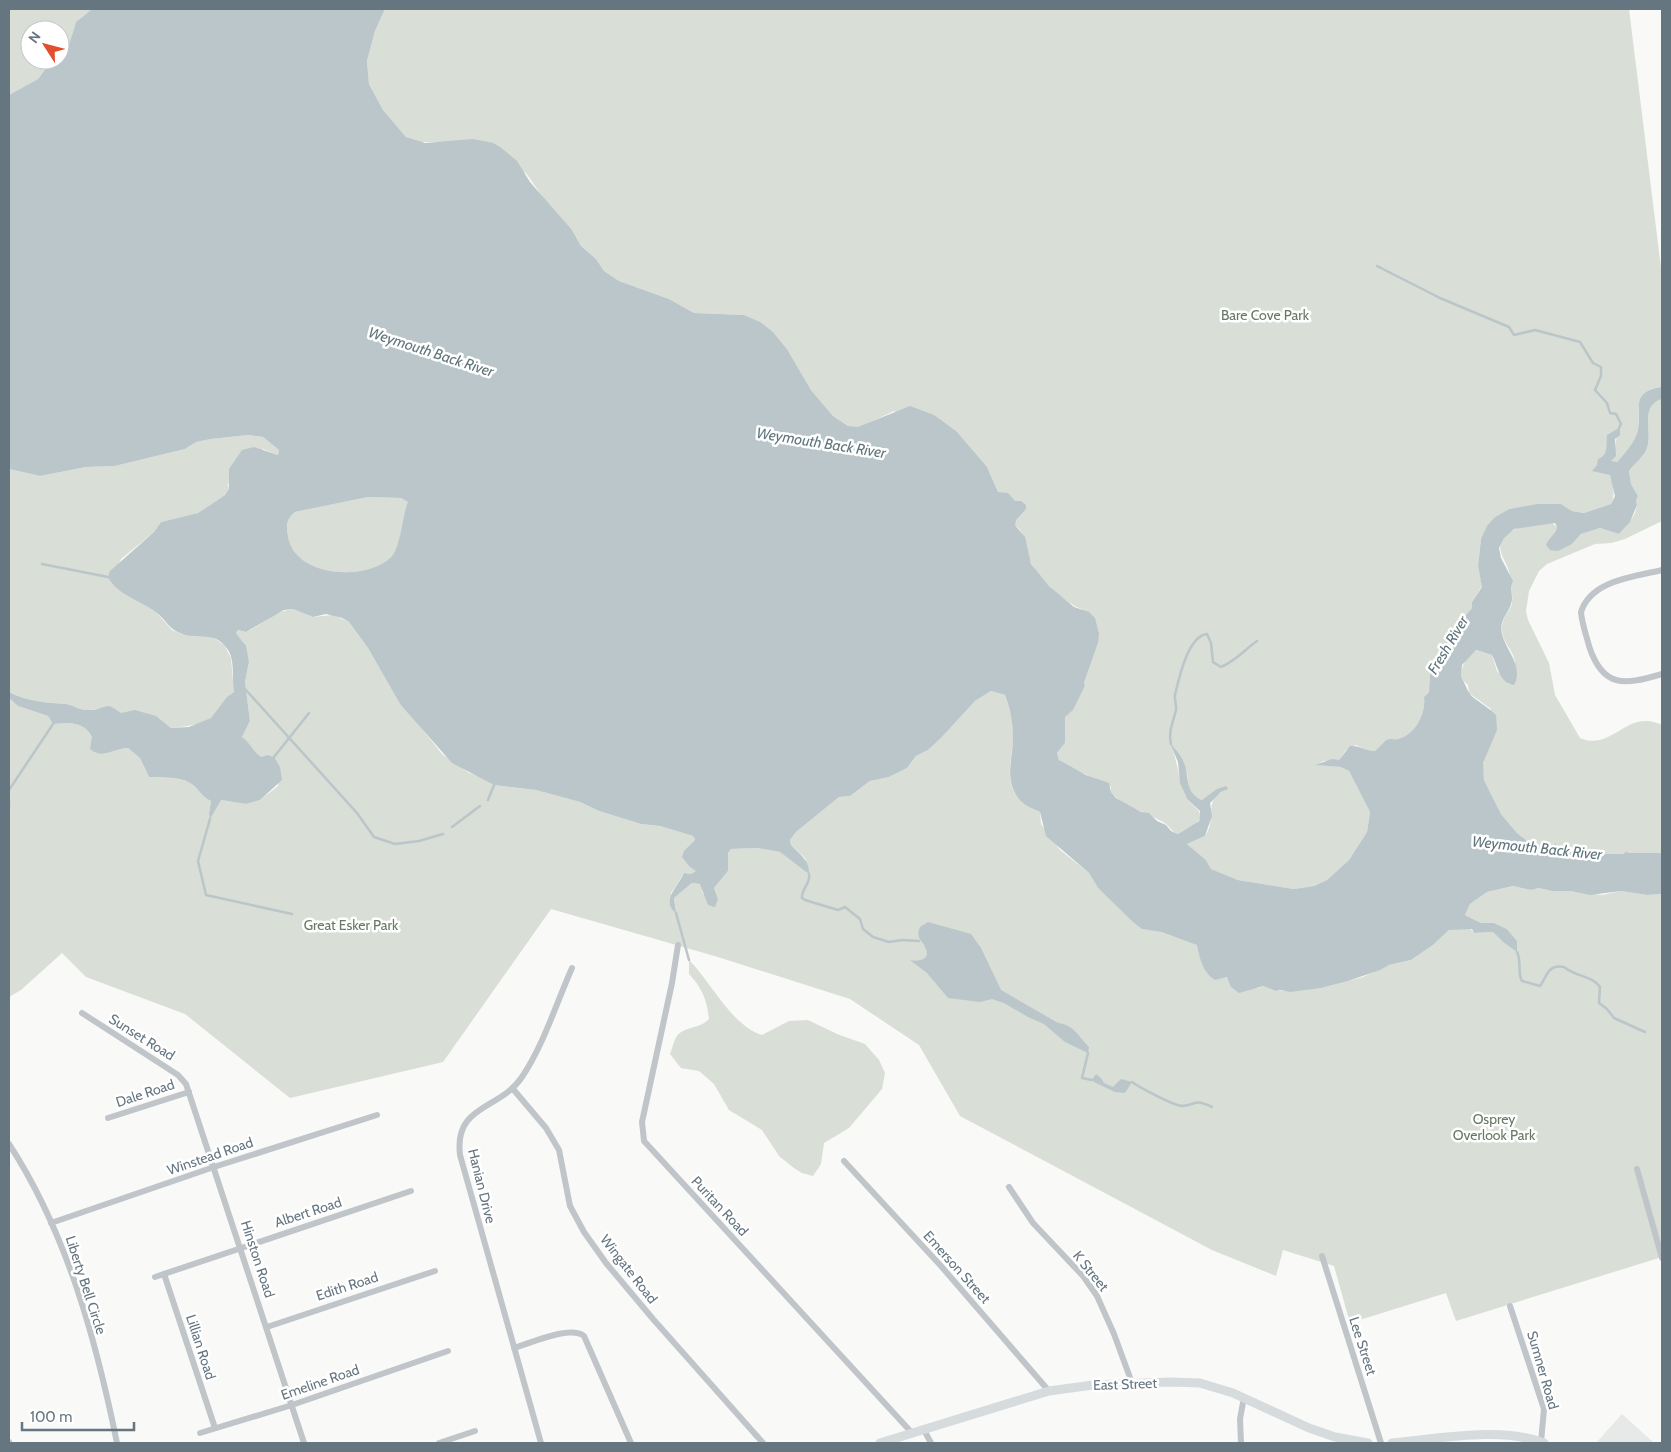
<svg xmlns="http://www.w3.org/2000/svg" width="1671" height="1452" font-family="Cabin,sans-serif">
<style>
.built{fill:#e7e8e8}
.green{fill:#d9ded6}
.water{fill:#bac6ca;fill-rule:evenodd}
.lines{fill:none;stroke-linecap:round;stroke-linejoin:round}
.stream{stroke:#bac6ca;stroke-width:2.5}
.street{stroke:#c0c5c9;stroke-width:6}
.secondary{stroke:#d6dbde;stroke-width:9}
.labels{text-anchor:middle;stroke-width:5;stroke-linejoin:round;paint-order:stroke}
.park-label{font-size:14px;fill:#687a64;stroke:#fff}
.street-label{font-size:14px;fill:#657681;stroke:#fff}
.water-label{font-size:15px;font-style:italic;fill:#60767c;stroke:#fff}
</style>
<rect width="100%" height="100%" fill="#f9f9f7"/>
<polygon class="built" points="1622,1414 1654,1443 1596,1443"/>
<g class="green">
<path d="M9,9H92C88,13 80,17 77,22C70,32 74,49 60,53V30H30V60H52L38,79L9,95Z"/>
<path d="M385,9H1629L1662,276V387C1627,391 1644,414 1636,436C1633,446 1623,455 1617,462H1611C1617,450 1614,440 1620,427L1607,435V450L1603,457C1609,472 1618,489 1611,504L1584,513L1572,511L1561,504L1523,507L1509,509L1495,517L1481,539L1478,566L1482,586L1472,602V608L1452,631L1442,650L1430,672L1429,692L1424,697C1426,714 1415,735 1398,739C1393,740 1390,738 1386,740L1375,751H1368L1356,745L1346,750L1339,760L1323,761L1317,765L1342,767L1349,771L1370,812L1367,832L1349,860L1327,880L1314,886L1294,889L1238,880L1211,869L1206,860L1187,844L1205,836C1219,815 1200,801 1228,789L1202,800C1183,791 1191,783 1186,770C1182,761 1176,753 1171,745C1178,762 1178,780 1186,797C1189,804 1203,810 1200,818C1198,824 1183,830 1178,834C1171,831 1171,828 1166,824C1148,812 1125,809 1111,792V787C1094,776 1075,772 1059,760L1057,753L1065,743V717L1073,709L1085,686L1084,683L1098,643L1082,609C1067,605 1036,576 1030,561C1025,549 1027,534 1015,525V501L998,492L987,467L979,459L894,411L858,428L848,426L833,416L811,390L787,349L773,332L744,315L694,313L669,299L619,281L604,271L596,259L581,246L572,230L549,206L526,173L445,142H417L406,137L383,110L369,84L367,61L375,31Z"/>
<path d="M1662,399V521L1625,539L1611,543L1595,544L1547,564L1539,571L1529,591L1526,611L1528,620L1549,663L1555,695L1580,738C1612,752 1627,708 1662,725V853H1628L1627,851L1623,854H1583V848L1578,853L1535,847L1517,833L1501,814L1484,780L1483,769V763L1489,746L1491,709L1469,693L1468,685L1461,678C1461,666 1466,657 1475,650L1492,655L1497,671L1510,685C1511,678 1515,669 1515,662C1514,651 1503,643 1502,631C1501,617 1510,613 1512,603C1513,595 1511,583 1510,576C1508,559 1491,550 1507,534C1517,524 1538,527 1551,522L1557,527L1553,536L1561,548L1572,544L1581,534L1600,528L1619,534C1627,525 1639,514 1636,501L1638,496L1631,484L1629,471C1635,463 1644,457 1647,448C1653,431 1639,406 1662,399Z"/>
<path d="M248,435L263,437L279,450L278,455L263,449L228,484L229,489L225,495L198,513L161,522L154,532L121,559L111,582L156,612L172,630L182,634L210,635L224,645L231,658L234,692C225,698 223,706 216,714C207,724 185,727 171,728C155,715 141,708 121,714C103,699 106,710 89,710C81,711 73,705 66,704C48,703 25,701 9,692V469L40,476L86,467L115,466L185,449L196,442L211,439Z"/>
<path d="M368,497L401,498L409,502C402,517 402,546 391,557C366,582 294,577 288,536C286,525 286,520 295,512Z"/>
<path d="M293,609L313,617L333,615L349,622L368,648L400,704L411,715L442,754L469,773L481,777L494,785L536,790L580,802L599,811L641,824L660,826L693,836L695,840L690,846L697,871L691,874L684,873L671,893L676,910L674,898L692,883L701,884L703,894L718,899L714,888L728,871V853L731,849L757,848L780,852L809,873L805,858L791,845L790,840L796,832L839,797L850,796L870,781L889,777L907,768L916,756L928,750L941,738L975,701L991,691L1005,695C1010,710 1014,725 1013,741C1012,754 1007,774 1012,787C1017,801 1029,805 1040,812L1041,824L1060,850L1089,873L1098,888L1142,929L1162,931L1191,941L1197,945L1222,976L1258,988L1263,986L1276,991L1321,988L1363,977L1389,965L1411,960L1433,945L1449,930L1469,927L1474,933L1493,932L1503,942L1517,951V941L1507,929L1494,923H1481L1465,915L1470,904L1487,892L1513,886L1531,890L1539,888L1552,891H1571L1602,895L1621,891L1647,895L1662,894V1257L1456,1321L1446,1293L1350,1323L1334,1266L1283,1250L1276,1276L1212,1250L960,1116L919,1045L850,999L718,957L551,909L443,1062L290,1098L185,1014L86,977L62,953L21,990L9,997V698L18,706L48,716L53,724C88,721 86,728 104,754L114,749L128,748L140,758L149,777C161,778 180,776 190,783C199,788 201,797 211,801L209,813L221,800L246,804L260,800L278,786L280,767C275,760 266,760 258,755C252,751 249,742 242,737L250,721L245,682L249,662L243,642L236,633L238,630L246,632C262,625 275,611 293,609Z"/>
<path d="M689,960C711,982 732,1026 762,1035L789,1021L808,1020L837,1034L865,1044L879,1060L885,1073L882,1089L849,1128L824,1143L821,1164L813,1176L802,1173L794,1168L779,1156L762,1130L729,1110L714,1084L699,1071L681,1068L670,1054C672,1049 674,1040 677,1036C685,1026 700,1029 709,1019C707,1000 702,988 689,974Z"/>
</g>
<g class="water">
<path d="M92,9H385L375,31L367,61L369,84L383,110L406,137L425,143L473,139L493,143L500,147L517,161L530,182L572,230L581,246L596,259L604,271L619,281L669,299L694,313L744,315L760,322L773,332L787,349L811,390L833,416L848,426L858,427L910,406L934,415L956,431L987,467L998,492L1008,493L1015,501H1021L1026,505V509L1016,520L1015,525L1025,537L1031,564L1049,586L1074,607L1089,612L1095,618L1099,634L1098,643L1084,683L1085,686L1073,710L1065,717V743L1057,753L1059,760L1086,775L1109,783L1111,792L1116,798L1141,812L1149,813L1157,821L1166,825L1171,831L1178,834L1199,821L1200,816V811L1187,799L1180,783L1178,762L1170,743C1175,749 1181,755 1184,763C1190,778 1184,792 1202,800L1217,789L1226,786L1228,789L1221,792L1210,803L1212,816L1205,836L1187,844L1206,860L1211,869L1238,880L1294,889L1314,886L1327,880L1349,860L1367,832L1370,812L1349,771L1341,767L1315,765L1332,759L1339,760L1350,746C1359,745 1365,751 1375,751L1386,740C1390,738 1393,740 1398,739C1415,735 1426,714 1424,697L1429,692L1430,672L1442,650L1452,631L1472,608V602L1482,587L1478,566L1481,539L1487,526L1495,517L1509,509L1538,504H1561L1572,511L1584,513L1611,504L1615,496L1610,475L1592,471L1597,465L1598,459C1609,455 1606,445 1607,435L1620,427V435L1615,439L1616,456L1611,461L1617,462C1623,455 1632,446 1636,436C1645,413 1626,392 1662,387V399C1639,406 1653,431 1647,448C1644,457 1635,463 1629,471L1631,484L1638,496L1636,501L1637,505L1630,522L1619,534L1600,528L1581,534L1572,544L1558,551L1550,550L1546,545C1549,538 1555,535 1557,527L1555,523L1514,529L1504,538L1499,548L1501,558L1513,581C1509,589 1514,596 1511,604C1508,615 1499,619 1502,634C1506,651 1524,666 1514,685C1499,683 1498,666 1492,655L1476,650L1462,665L1461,677C1466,684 1467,693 1474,698C1482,704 1489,708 1496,715L1497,730L1483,763L1484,780L1501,814L1517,833L1535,847L1551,848L1556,843V848L1578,852L1583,848V854H1623L1627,851L1628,853H1662V894L1647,895L1621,891L1590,895L1571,891H1552L1539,888L1531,890L1513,886L1487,892L1470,904L1465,915L1481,923H1494L1507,929L1517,941V952L1503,942L1493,932L1474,933L1472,929L1449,930L1433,945L1411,960L1389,965L1380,970L1348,981L1321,988L1290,992L1281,990L1276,991L1263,986L1239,993L1231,987L1227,977L1215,980C1203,973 1200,959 1197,945L1162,932L1142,929L1133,922L1098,888L1089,873L1046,836L1040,812C1033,808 1026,807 1020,800C1003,780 1013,761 1013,737C1013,722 1010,709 1005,695L991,691L975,701L941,738L928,750L916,756L907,768L889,777L870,781L850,796L839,797L796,832L790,840L791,845C799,854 810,860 809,874L780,852L757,848L731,849L728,853V871L714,888L718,899L715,907L708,905L700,884L692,883L674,898L676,913C660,901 679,885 684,873L691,874L696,871L690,867L682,857L684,851L695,840L693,836L660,826L641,824L599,811L580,802L536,790L494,785L452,763L400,704L368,648L349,622L342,618L326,614L313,617L293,609L284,610L246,632L238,630L236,633L246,646L249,662L245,682L250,721L242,737C251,743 253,753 262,757L267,755L274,757L280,767L282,780L260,800L246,804L221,800L210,819L209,813L211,801C201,797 199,788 190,783C180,776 160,778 149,777L140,758L128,748C113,748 103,760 90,749L92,737C84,721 68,723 53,724L48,716L18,706L9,698V692C25,701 48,703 66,704C73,705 81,711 89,710C106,710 103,699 121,713L135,710L156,716L171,728L189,727L211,718L227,697L234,692C232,680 235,660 228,650C214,629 199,641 180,633C169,629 166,620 157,613C142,601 117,595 108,577L110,571L154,532L161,522L198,513L225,495L229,489V469L242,450L254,447L278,455L279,450L263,437L248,435L211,439L196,442L185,449L115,466L86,467L40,476L9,469V95L38,79L52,60H60V53L69,45L76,22ZM368,497L401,498L408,502C402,517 401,547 391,557C366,582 294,577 288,536C286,525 286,520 295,512Z"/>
<path d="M928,922L971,934L981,948L1001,990L1058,1023C1074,1025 1078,1036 1089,1047L1088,1053L1065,1042L1044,1024L1028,1017L1004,1003L992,999L980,1002L948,998L927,973L910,960C917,962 931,960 926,949C923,940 915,939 920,927Z"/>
<polygon points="1096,1074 1101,1078 1104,1083 1113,1087 1121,1079 1132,1082 1125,1093 1115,1092 1094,1082 1092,1080"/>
</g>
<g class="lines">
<g class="stream">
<polyline points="1377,266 1440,298 1509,327 1514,335 1535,330 1580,342 1593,363 1601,367 1601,376 1595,390 1607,403 1610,413 1616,414 1621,424 1619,428"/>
<polyline points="42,564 108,577"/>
<polyline points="245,689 357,813 374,837 395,844 419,841 443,834"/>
<path d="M1171,744C1168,731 1173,723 1176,710C1177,705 1174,700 1175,695C1179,678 1188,636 1207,634L1211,643L1213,662L1221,667C1236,661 1244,650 1257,641"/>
<polyline points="274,757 309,713"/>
<polyline points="9,790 53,724"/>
<polyline points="488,800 494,785"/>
<polyline points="9,801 9,808"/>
<polyline points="210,819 198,861 206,895 292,914"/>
<polyline points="452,827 480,806"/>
<path d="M809,874C811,884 801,889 802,898L805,900L838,910L845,907L860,919L863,929L873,937L889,942L902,940L919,941"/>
<polyline points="676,913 689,960"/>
<path d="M1517,952C1522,961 1517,973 1522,981L1540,986C1547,977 1547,964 1564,967C1576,977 1593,976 1600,987L1599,1003L1607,1009L1614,1018L1645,1032"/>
<polyline points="1088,1053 1082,1078 1092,1080"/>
<path d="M1132,1082C1139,1087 1174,1106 1182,1106C1197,1105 1193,1098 1212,1107"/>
</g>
<g class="street">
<path d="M1662,570C1634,577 1591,580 1581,612C1582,624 1586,634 1589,646C1603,689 1625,685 1662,674"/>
<polyline points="678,945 672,983 642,1122 644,1141 913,1434"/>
<polyline points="82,1013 178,1075 186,1084 304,1443"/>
<polyline points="513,1089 546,1128 559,1150 570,1206 584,1232 606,1263 653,1319 763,1443"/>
<polyline points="108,1118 189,1092"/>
<path d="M9,1144C67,1233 96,1340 117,1443"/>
<polyline points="844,1161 941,1266 1049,1391"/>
<polyline points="1637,1169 1662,1258"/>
<polyline points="1009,1187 1033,1223 1083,1276 1097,1296 1114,1334 1132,1383"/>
<polyline points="51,1223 214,1167 377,1115"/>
<polyline points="1322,1256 1381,1443"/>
<polyline points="164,1274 215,1428"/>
<polyline points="155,1277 411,1191"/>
<polyline points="1510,1306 1544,1409 1541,1442"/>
<polyline points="267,1327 435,1271"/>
<path d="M514,1348C531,1343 570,1325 584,1336L631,1443"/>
<polyline points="924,1430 931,1443"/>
<polyline points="200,1433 292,1405 448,1351"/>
<polyline points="9,1442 9,1443"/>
<polyline points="439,1443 475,1431"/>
<path d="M541,1443L460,1155C454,1104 499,1111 522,1077C544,1044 556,1004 572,968"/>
<polyline points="1241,1443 1240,1419 1244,1397"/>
</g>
<g class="secondary">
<polyline points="880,1443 1049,1391 1093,1385 1170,1382 1200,1383 1233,1393 1309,1428 1335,1437 1368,1443"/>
<path d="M1392,1443C1438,1439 1500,1426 1544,1443"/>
</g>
</g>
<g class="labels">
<g class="park-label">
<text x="1265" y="320">Bare Cove Park</text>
<text x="351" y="930">Great Esker Park</text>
<text x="1494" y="1124">Osprey<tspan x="1494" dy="16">Overlook Park</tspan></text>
</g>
<g class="street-label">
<text transform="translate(142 1037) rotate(32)" y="5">Sunset Road</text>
<text transform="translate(145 1093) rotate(-18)" y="5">Dale Road</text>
<text transform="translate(210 1156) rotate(-19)" y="5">Winstead Road</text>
<text transform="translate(482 1186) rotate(76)" y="5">Hanian Drive</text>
<text transform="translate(720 1206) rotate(47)" y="5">Puritan Road</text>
<text transform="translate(308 1212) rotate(-18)" y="5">Albert Road</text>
<text transform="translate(258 1259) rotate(72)" y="5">Hinston Road</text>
<text transform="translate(957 1267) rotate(48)" y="5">Emerson Street</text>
<text transform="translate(629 1269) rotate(52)" y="5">Wingate Road</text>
<text transform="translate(1091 1271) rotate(51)" y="5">K Street</text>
<text transform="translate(86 1285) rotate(72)" y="5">Liberty Bell Circle</text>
<text transform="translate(347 1286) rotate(-18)" y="5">Edith Road</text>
<text transform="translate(1363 1346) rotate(72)" y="5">Lee Street</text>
<text transform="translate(201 1347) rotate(72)" y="5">Lillian Road</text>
<text transform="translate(1543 1370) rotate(74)" y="5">Sumner Road</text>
<text transform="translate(320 1382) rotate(-19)" y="5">Emeline Road</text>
<text transform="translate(1125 1384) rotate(-2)" y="5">East Street</text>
</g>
<g class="water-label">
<text transform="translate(431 352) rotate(18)" y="5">Weymouth Back River</text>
<text transform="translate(821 443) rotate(9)" y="5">Weymouth Back River</text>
<text transform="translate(1448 645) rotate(-59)" y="5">Fresh River</text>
<text transform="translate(1537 848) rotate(6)" y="5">Weymouth Back River</text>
</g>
</g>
<rect width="1671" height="1452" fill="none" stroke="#657681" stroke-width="20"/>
<g transform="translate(45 45) rotate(306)"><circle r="24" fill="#ffffff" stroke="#c1c8cd"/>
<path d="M0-4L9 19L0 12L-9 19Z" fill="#e14f2f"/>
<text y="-8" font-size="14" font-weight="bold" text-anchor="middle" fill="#657681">N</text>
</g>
<path d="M22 1422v8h112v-8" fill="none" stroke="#657681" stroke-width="2.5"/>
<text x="30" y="1422" font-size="15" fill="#657681" stroke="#ffffff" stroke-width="4" paint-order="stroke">100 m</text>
</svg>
